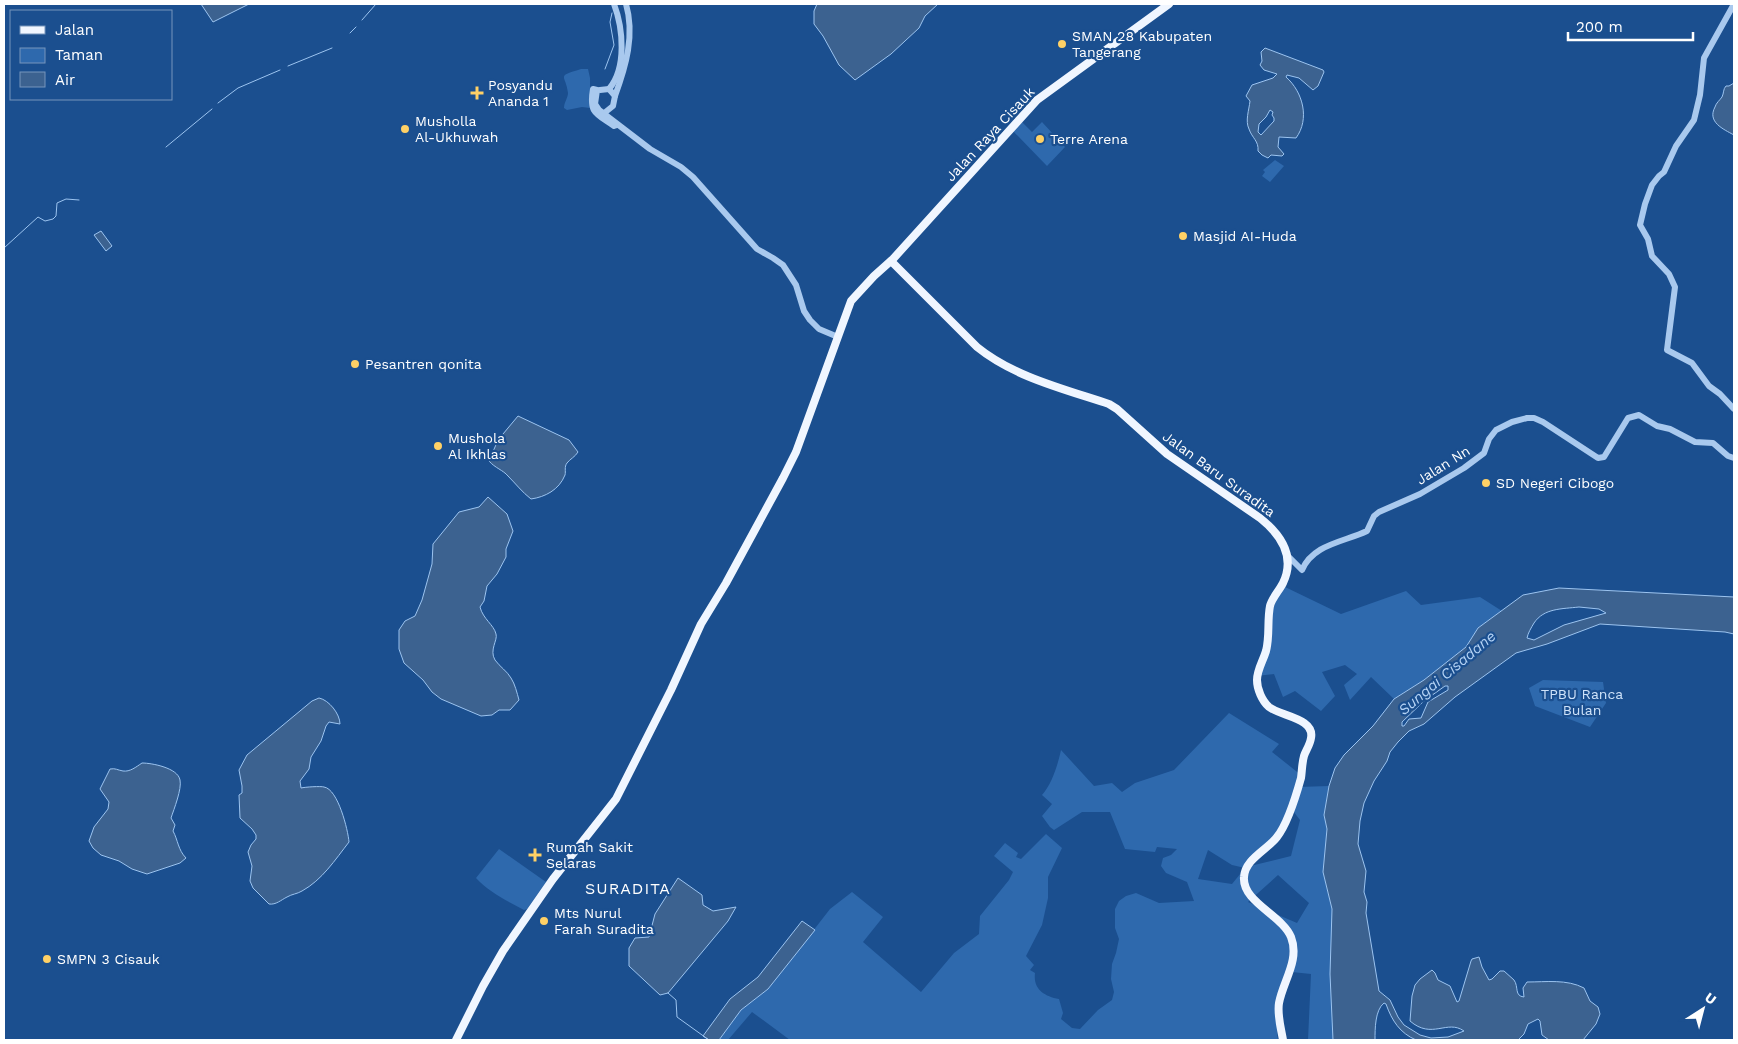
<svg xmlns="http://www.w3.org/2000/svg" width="1738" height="1044" font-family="'Work Sans',sans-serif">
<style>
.green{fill:#2e69ad;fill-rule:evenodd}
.water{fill:#3c6290;stroke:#9cc4f0;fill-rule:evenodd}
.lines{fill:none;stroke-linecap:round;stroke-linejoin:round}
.stream{stroke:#9cc4f0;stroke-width:1}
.minor{stroke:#a9c9ee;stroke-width:6}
.major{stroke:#f0f6ff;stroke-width:8}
.poi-dot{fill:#ffd166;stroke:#1b4f8f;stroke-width:2}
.labels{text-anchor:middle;stroke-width:4.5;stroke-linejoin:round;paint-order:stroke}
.poi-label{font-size:14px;fill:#fff;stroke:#1b4f8f;text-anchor:start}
.street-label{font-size:14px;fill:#fff;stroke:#1b4f8f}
.park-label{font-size:14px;fill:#cfe3fa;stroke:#1b4f8f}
.water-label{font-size:15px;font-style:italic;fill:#b5d3f5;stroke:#1b4f8f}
.quarter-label{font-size:16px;letter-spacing:1px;fill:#fff;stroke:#1b4f8f}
</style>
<rect width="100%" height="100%" fill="#1b4f8f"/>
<g class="green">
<path d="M581,69H588L590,78V108L582,107L567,110L564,108C564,102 568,98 568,93C566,74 555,77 581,69Z"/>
<polygon points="1021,121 1032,132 1042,122 1065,147 1047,166 1012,130"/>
<polygon points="1275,160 1284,166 1270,182 1262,176 1265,172 1263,170"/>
<polygon points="1283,586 1341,614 1406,591 1421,605 1480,597 1502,611 1478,628 1467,647 1424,680 1394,699 1371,677 1350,700 1344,685 1357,674 1345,665 1322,672 1335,696 1321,711 1295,691 1283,697 1274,674 1256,676 1274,606"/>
<polygon points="1543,680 1603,682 1606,703 1590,727 1535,706 1529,688"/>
<path d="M1229,713L1279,744L1272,752L1301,775L1298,787L1329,786L1324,814L1327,829L1323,872L1332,909L1334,1040H1308L1311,974L1292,972C1285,992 1274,1019 1278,1040H790L752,1012L728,1040H719L741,1010L768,989L830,909L852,892L883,917L863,942L921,992L954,953L979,934L980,916L1009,880L1013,872L994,856L1005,843L1018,853L1016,857L1021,859L1046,834L1062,848L1048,877V898L1042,925L1026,956L1034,965L1030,970L1035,973C1033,989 1044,996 1059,999L1063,1013L1061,1019L1072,1028L1080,1029L1098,1010L1112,1000L1114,992L1111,979L1112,964L1116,953L1119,939L1115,928V909L1119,901L1126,896L1136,893L1159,903L1194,901L1187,882L1166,873L1161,866L1163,858L1171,855L1177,849L1157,847L1155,852L1125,849L1110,812H1082L1054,830L1050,827L1042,816L1052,804L1042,795C1052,784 1058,764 1061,750L1094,786L1112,783L1122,792L1135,783L1174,770ZM1290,807L1300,820L1291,856L1246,867L1269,845ZM1208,850L1232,865L1245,868L1232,884L1198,879ZM1278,875L1309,903L1297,923L1248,902Z"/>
<path d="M499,849L546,882L527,909L524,910C507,901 489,892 476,878Z"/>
</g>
<g class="water">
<polygon points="201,4 249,4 213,22"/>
<polygon points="817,4 938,4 925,16 919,28 891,54 855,80 839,65 823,36 814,24 814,11"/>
<path d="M1265,48L1323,70L1324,72L1318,86L1313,90L1299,78L1287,75L1286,77C1303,92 1310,119 1296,138L1279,137L1278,147L1284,154L1282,156L1271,155L1268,158L1262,155L1258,151C1259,141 1252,138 1249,129C1245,121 1249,110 1250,101L1246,96L1252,85L1273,78L1277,74L1264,70L1260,65L1262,61L1261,52ZM1270,110L1273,112L1272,115L1274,118V121L1261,135L1258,132L1259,124L1266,117Z"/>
<path d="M1734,83V135C1723,129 1707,122 1715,107C1716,103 1720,100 1722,97C1724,93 1723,89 1726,86H1729Z"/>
<polygon points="101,231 112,246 106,251 94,235"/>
<path d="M518,416L569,440L578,452C575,457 570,459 567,463C564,467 566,471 565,475C559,490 545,497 531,499C522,492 516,484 508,476C503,470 495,468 489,461L498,440Z"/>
<path d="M488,497L507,514L513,531L506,549V557L497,574L487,586L484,601L480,607C483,619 494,625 496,634C498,640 489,650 495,660C500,667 507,671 511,678C515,684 517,693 519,700L510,710H499L492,715L481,716L441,699L432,692L423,680L404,663L399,649V630L405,621L415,616L422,600L432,564L433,544L459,512L479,507Z"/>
<path d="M1559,588L1734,597V634L1725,632L1600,624L1547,644L1516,653L1455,697L1424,724L1409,731L1398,742L1390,752L1387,761L1374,781L1364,803L1360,821L1358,844L1366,871L1364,892L1367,902L1366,913L1379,991L1390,1000L1398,1017L1404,1025L1420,1035L1431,1038L1448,1037L1464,1031C1447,1019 1432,1040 1410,1021L1412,996L1415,985L1420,979L1432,970L1435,973L1438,980L1450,986L1457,1002L1459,1001L1471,961L1472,959L1479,957L1482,967L1489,980L1492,979L1500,971H1504C1507,974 1511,977 1514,980C1519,987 1514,996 1524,997L1523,988L1527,982C1546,982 1567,979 1584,988L1590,1001L1598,1007L1600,1014L1596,1024L1583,1040H1549L1542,1035L1540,1021L1538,1019L1528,1024L1524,1034L1518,1040H1416C1400,1033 1392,1021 1386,1004L1384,1003C1375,1010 1375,1029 1375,1040H1333L1330,974L1332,909L1323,872L1327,829L1324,815L1329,786L1335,768L1344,755L1373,726L1394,699L1424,680L1466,647L1478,628L1523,595ZM1579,607L1599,609L1606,613L1564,625L1534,640L1527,638C1528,633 1531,628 1534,623C1544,608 1562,609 1579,607ZM1445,686H1448V690L1428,702L1421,718L1409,719L1404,726H1402V722L1424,701Z"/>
<path d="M319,698C329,700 340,714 340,724L329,722L326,726L321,741L311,757L309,769L300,781L301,788C305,787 321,786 324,787C338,789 348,830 349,842C335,860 322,880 302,891C297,894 292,894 287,897C281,900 276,905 269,904L253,888L250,881L252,866L248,852L251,845L256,839V835L252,829L240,818L239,795L242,793V786L239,770L247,755L312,701Z"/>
<path d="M142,763C152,763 178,768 180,780C182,789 174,809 171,818L175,825L173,831C178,840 178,850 186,858L180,863L147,874L132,869L119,861L101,855L93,848L89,841L94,827L108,809L109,802L100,789L110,769C116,768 117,770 123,771C130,772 136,767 142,763Z"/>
<polygon points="678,878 702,895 703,905 713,911 736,907 728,921 668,993 660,995 629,966 629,948 635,938 649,937 655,914"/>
<polygon points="802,921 815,930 768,989 741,1010 719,1040 709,1040 703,1036 730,999 758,977"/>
</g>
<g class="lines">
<g class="stream">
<polyline points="362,20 376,4"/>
<polyline points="350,33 356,27"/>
<polyline points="288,66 332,48"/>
<polyline points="605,69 614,45 610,22 612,13"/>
<polyline points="218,103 238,88 280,70"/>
<polyline points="166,147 212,109"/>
<polyline points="4,248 38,217 45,221 53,219 56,216 57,203 66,199 79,200"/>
<polyline points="668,993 676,1000 677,1017 709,1040"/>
</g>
<g class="minor">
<polyline points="1734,4 1704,58 1700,95 1694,120 1676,146 1664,172 1659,176 1652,185 1645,204 1640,225 1648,239 1652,256 1669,274 1675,287 1667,350 1692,363 1709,386 1720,394 1734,409"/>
<path d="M609,89C627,68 623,28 614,4"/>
<polyline points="600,90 609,89 615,96 613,106 603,114"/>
<path d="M615,96C626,66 635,35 626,4"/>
<path d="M617,125L614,126C595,113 589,113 593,89L597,90L595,104L599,110L650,149L681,167L693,177L757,249L773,258L783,265L796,285L804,311L810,320L819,329L838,337"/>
<path d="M1286,554L1302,570C1313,544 1344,542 1367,531L1374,516L1379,512L1420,494L1464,468L1484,453L1489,439L1496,430L1512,422L1527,418H1534L1543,422L1598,458L1604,457L1628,418L1639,415L1657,426L1670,429L1695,442L1713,443L1728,456L1734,458"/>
</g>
<g class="major">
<path d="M891,261L977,347C1014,377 1064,389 1109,404L1117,409L1167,454L1260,518C1280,534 1296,556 1283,583C1279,591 1272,598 1270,606C1267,621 1270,636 1266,651C1263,661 1257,670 1257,680C1257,689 1262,701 1269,707C1280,716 1315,718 1311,738C1310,745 1306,750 1304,756C1302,763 1302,771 1301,778C1296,796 1288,823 1277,837C1267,850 1245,859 1244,877C1242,902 1282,915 1291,937C1300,960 1283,981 1279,1003C1277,1015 1281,1028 1283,1040"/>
<polyline points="456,1040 483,986 503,951 553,879 616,799 671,690 701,624 726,583 783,478 796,452 851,301 874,276 893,259 1037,100 1169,4"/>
</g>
</g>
<g class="poi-dot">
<circle cx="1062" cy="44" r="5"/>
<path d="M474.5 85.5h5v5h5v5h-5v5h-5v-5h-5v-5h5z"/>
<circle cx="405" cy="129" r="5"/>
<circle cx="1040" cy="139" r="5"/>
<circle cx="1183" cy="236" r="5"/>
<circle cx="355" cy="364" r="5"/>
<circle cx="438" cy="446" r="5"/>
<circle cx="1486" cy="483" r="5"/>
<path d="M532.5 847.5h5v5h5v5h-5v5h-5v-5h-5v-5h5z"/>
<circle cx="544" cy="921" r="5"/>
<circle cx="47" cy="959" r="5"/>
</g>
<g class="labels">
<g class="poi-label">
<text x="1072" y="41">SMAN 28 Kabupaten<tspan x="1072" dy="16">Tangerang</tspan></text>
<text x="488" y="90">Posyandu<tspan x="488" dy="16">Ananda 1</tspan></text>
<text x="415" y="126">Musholla<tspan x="415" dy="16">Al-Ukhuwah</tspan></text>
<text x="1050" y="144">Terre Arena</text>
<text x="1193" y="241">Masjid AI-Huda</text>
<text x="365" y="369">Pesantren qonita</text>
<text x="448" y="443">Mushola<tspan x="448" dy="16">Al Ikhlas</tspan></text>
<text x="1496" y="488">SD Negeri Cibogo</text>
<text x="546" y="852">Rumah Sakit<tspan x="546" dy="16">Selaras</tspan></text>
<text x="554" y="918">Mts Nurul<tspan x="554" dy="16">Farah Suradita</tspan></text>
<text x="57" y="964">SMPN 3 Cisauk</text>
</g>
<g class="street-label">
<text transform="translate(990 134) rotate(-47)" y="5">Jalan Raya Cisauk</text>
<text transform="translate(1443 465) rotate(-32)" y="5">Jalan Nn</text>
<text transform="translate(1219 474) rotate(36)" y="5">Jalan Baru Suradita</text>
</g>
<g class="park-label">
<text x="1582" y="699">TPBU Ranca<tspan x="1582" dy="16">Bulan</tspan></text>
</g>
<g class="water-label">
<text transform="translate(1447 673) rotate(-40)" y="5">Sungai Cisadane</text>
</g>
<g class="quarter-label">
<text x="628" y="894">SURADITA</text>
</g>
</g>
<rect width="1738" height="1044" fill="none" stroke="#ffffff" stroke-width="10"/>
<rect x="10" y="10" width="162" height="90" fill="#1b4f8f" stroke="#7695bc"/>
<rect x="20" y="26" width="25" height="8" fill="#f0f6ff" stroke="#7695bc"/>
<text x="55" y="35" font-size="15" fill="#ffffff">Jalan</text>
<rect x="20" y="48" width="25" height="15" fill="#2e69ad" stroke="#7695bc"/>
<text x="55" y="60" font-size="15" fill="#ffffff">Taman</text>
<rect x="20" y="72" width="25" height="15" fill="#3c6290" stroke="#7695bc"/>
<text x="55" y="85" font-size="15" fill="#ffffff">Air</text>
<g transform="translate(1703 1009) rotate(36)" stroke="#1b4f8f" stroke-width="4" paint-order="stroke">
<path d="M0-4L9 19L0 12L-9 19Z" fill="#ffffff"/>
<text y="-8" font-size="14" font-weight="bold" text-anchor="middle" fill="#ffffff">U</text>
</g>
<path d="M1568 32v8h125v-8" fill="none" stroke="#ffffff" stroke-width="2.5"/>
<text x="1576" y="32" font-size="15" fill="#ffffff" stroke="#1b4f8f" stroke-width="4" paint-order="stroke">200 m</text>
</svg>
